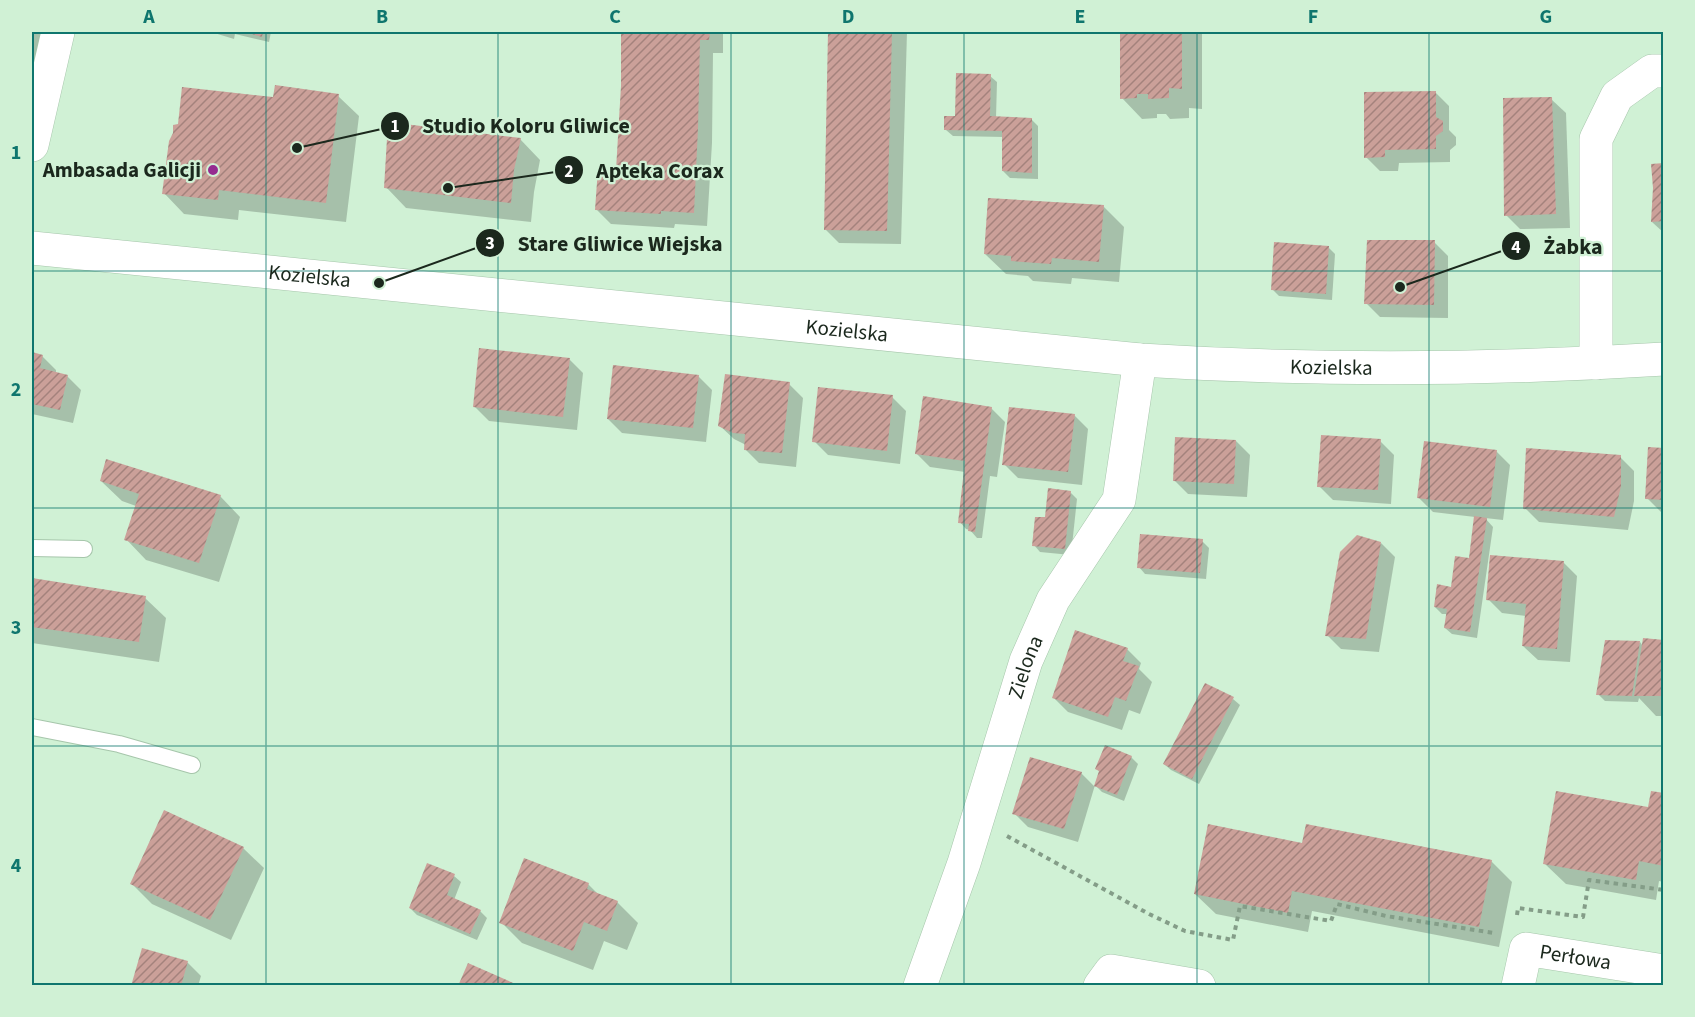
<svg xmlns="http://www.w3.org/2000/svg" width="1695" height="1017" font-family="'Source Sans 3',sans-serif">
<style>
.shadow{fill:#0003}
.building{fill:url(#building-hatch)}
.lines{fill:none;stroke-linecap:round;stroke-linejoin:round}
.service-casing{stroke:#a6c6ab;stroke-width:18}
.minor-casing{stroke:#a6c6ab;stroke-width:34}
.tertiary-casing{stroke:#a6c6ab;stroke-width:34}
.path{stroke:#849d88;stroke-width:4;stroke-dasharray:4.5 4.5;stroke-linecap:butt}
.service{stroke:#fff;stroke-width:16}
.minor{stroke:#fff;stroke-width:33}
.tertiary{stroke:#fff;stroke-width:33}
.grid{fill:none;stroke:#0f766e;stroke-width:1.5;stroke-opacity:0.55}
.poi-dot{fill:#952c90;stroke:#d0f1d5;stroke-width:2}
.labels{text-anchor:middle;stroke-width:4.5;stroke-linejoin:round;paint-order:stroke}
.poi-label{font-size:21px;font-weight:bold;fill:#1b281d;stroke:#d0f1d5;text-anchor:end}
.street-label{font-size:21px;fill:#1b281d;stroke:#d0f1d5}
.leader{fill:none;stroke:#1b281d;stroke-width:2}
.callout-dot{fill:#1b281d;stroke:#d0f1d5;stroke-width:2}
.mark-label{font-size:18px;text-anchor:middle;font-weight:bold;fill:#fff}
.callout-label{font-size:22px;text-anchor:middle;font-weight:bold;fill:#1b281d;stroke:#d0f1d5;stroke-width:4.5;stroke-linejoin:round;paint-order:stroke}
.neatline{fill:none;stroke:#0f766e;stroke-width:2}
.grid-label{font-size:20px;text-anchor:middle;font-weight:bold;fill:#0f766e}
</style>
<defs>
<pattern id="building-hatch" width="6" height="6" patternUnits="userSpaceOnUse" patternTransform="scale(1.5)"><rect width="6" height="6" fill="#cba099"/><path d="M-1 1l2-2M0 6l6-6M5 7l2-2" fill="none" stroke="#a4827c"/></pattern>
</defs>
<rect width="100%" height="100%" fill="#d0f1d5"/>
<g class="shadow">
<polygon points="32,32 44,32 36,67 32,66"/>
<polygon points="211,32 271,32 269,42 235,34 234,39"/>
<polygon points="623,32 723,32 723,53 713,53 712,143 707,226 675,224 674,228 611,224 597,210 617,172 622,86"/>
<polygon points="830,32 907,32 901,244 839,243 825,229"/>
<polygon points="1121,32 1202,32 1202,109 1189,108 1189,118 1170,119 1166,114 1157,114 1157,118 1142,119 1122,98"/>
<polygon points="990,76 997,82 996,118 1031,119 1038,126 1038,179 1010,178 1003,171 1004,137 953,136 946,130"/>
<polygon points="1435,92 1449,106 1449,130 1456,137 1456,145 1450,150 1450,162 1399,163 1398,171 1380,171 1366,157"/>
<polygon points="338,96 359,116 346,222 239,210 238,220 184,214 164,193 274,99"/>
<polygon points="1551,99 1566,113 1570,228 1520,229 1506,215"/>
<polygon points="520,139 540,160 534,192 531,222 406,208 386,187"/>
<polygon points="1664,165 1664,233 1652,222"/>
<polygon points="1103,206 1124,227 1119,282 1072,278 1071,284 1033,281 1028,276 1006,274 985,254"/>
<polygon points="1434,242 1448,256 1448,318 1380,317 1366,303"/>
<polygon points="1328,247 1335,254 1332,300 1279,296 1272,289"/>
<polygon points="32,354 42,356 56,370 56,374 67,376 81,390 73,423 32,414"/>
<polygon points="569,359 583,373 577,430 489,421 475,407"/>
<polygon points="698,376 712,390 706,442 622,433 608,419"/>
<polygon points="789,384 803,398 796,467 759,463 745,449 746,445 734,439 719,425"/>
<polygon points="892,397 906,411 900,464 828,455 814,441"/>
<polygon points="991,408 1005,422 997,477 990,476 982,538 977,538 970,530 966,529 960,522 965,472 930,467 916,453"/>
<polygon points="1074,415 1088,429 1082,485 1018,478 1004,464"/>
<polygon points="1236,441 1250,455 1247,497 1188,494 1174,480"/>
<polygon points="1380,441 1394,455 1391,504 1333,500 1319,486"/>
<polygon points="1664,450 1664,512 1661,512 1647,498"/>
<polygon points="1496,451 1510,465 1503,520 1485,518 1493,527 1477,638 1452,634 1445,628 1448,614 1442,614 1435,607 1453,589 1470,560 1475,517 1433,512 1419,498"/>
<polygon points="1620,457 1634,471 1634,501 1628,530 1539,522 1525,508"/>
<polygon points="101,481 220,496 240,517 219,582 146,560 126,539 136,506 122,501"/>
<polygon points="1070,492 1077,499 1071,555 1040,552 1034,545"/>
<polygon points="1202,541 1209,548 1206,579 1145,574 1139,567"/>
<polygon points="1381,543 1395,557 1379,652 1341,649 1327,635"/>
<polygon points="1563,562 1577,576 1570,662 1538,660 1523,646 1526,616 1502,613 1488,599"/>
<polygon points="32,579 145,598 166,618 159,662 32,643"/>
<polygon points="1664,641 1664,716 1656,716 1639,698 1638,702 1605,701 1598,694 1640,642 1643,646"/>
<polygon points="1127,649 1141,663 1139,669 1152,682 1140,714 1129,710 1122,730 1068,712 1054,698"/>
<polygon points="1233,699 1240,705 1199,784 1171,770 1164,764"/>
<polygon points="1131,757 1138,764 1124,801 1102,792 1095,785 1078,842 1028,827 1014,813 1081,773 1095,787 1100,772 1097,769"/>
<polygon points="1664,795 1664,882 1659,881 1656,900 1566,884 1545,864 1650,809"/>
<polygon points="1303,844 1491,861 1512,882 1499,947 1312,911 1308,932 1216,914 1195,894"/>
<polygon points="243,848 264,868 231,940 152,904 132,884"/>
<polygon points="454,876 461,882 454,900 480,911 487,918 477,940 417,915 410,908"/>
<polygon points="588,884 600,896 617,902 638,923 627,950 604,941 593,970 522,943 501,922"/>
<polygon points="187,962 201,976 198,986 132,986"/>
</g>
<g class="building">
<polygon points="245,32 263,32 262,37"/>
<polygon points="621,32 710,32 709,40 700,40 698,128 694,213 661,211 661,214 595,210 598,168 616,170 621,86"/>
<polygon points="828,32 892,32 887,231 824,230"/>
<polygon points="1120,32 1182,32 1182,89 1169,88 1169,98 1148,99 1148,94 1137,94 1137,98 1120,99"/>
<polygon points="956,73 991,74 990,116 1032,118 1032,173 1002,171 1002,131 944,130 944,116 955,116"/>
<polygon points="275,85 339,94 326,203 219,190 218,200 162,194 169,141 173,133 173,125 178,124 182,87 273,97"/>
<polygon points="1436,91 1436,117 1443,121 1443,131 1436,136 1436,149 1385,150 1385,157 1364,158 1364,92"/>
<polygon points="1552,97 1556,214 1504,216 1503,98"/>
<polygon points="388,122 521,138 514,170 511,203 384,188"/>
<polygon points="1664,163 1664,221 1651,222 1653,188 1651,164"/>
<polygon points="988,198 1104,205 1099,262 1052,258 1051,264 1011,261 1011,256 984,254"/>
<polygon points="1367,240 1435,240 1434,305 1364,304"/>
<polygon points="1274,242 1329,246 1326,294 1271,290"/>
<polygon points="479,348 570,358 563,417 473,407"/>
<polygon points="32,352 43,355 40,368 68,375 60,410 32,404"/>
<polygon points="613,365 699,375 693,428 607,419"/>
<polygon points="725,374 790,382 782,453 744,450 745,434 733,433 718,426"/>
<polygon points="818,387 893,395 887,451 812,442"/>
<polygon points="923,396 992,407 975,532 968,531 969,524 958,523 965,461 915,454"/>
<polygon points="1009,407 1075,414 1068,472 1002,465"/>
<polygon points="1321,435 1381,439 1378,490 1317,487"/>
<polygon points="1175,437 1236,440 1234,484 1173,481"/>
<polygon points="1424,441 1497,450 1490,507 1417,498"/>
<polygon points="1648,447 1664,448 1664,500 1645,499"/>
<polygon points="1526,448 1621,455 1621,486 1614,517 1523,509"/>
<polygon points="106,459 221,495 199,563 124,540 139,494 100,481"/>
<polygon points="1048,488 1071,491 1065,549 1032,546 1035,517 1045,517"/>
<polygon points="1474,516 1487,518 1470,632 1444,628 1447,609 1434,607 1437,584 1451,587 1455,556 1469,558"/>
<polygon points="1140,534 1203,539 1200,573 1137,568"/>
<polygon points="1357,535 1381,542 1366,639 1325,636 1340,552"/>
<polygon points="1490,555 1564,561 1557,649 1522,646 1526,604 1486,600"/>
<polygon points="32,578 146,596 139,642 32,627"/>
<polygon points="1075,630 1128,648 1123,661 1139,666 1126,701 1115,697 1108,717 1052,698"/>
<polygon points="1643,638 1664,640 1664,696 1634,696"/>
<polygon points="1605,640 1640,641 1632,696 1596,695"/>
<polygon points="1205,683 1234,697 1192,779 1163,764"/>
<polygon points="1105,745 1132,756 1117,795 1094,786 1099,771 1095,769"/>
<polygon points="1030,757 1082,772 1064,829 1012,814"/>
<polygon points="1556,791 1648,807 1651,791 1664,793 1664,866 1639,861 1636,880 1543,864"/>
<polygon points="164,810 244,847 210,920 130,884"/>
<polygon points="1208,824 1302,843 1306,824 1492,860 1479,927 1292,891 1288,913 1194,894"/>
<polygon points="524,858 589,883 587,889 618,901 607,931 584,922 573,951 499,923"/>
<polygon points="427,863 455,874 447,895 481,910 470,934 409,908"/>
<polygon points="142,948 188,961 181,986 131,986"/>
<polygon points="468,963 520,986 458,986"/>
</g>
<g class="lines">
<defs>
<g id="service">
<polyline points="32,548 84,549"/>
<polyline points="32,727 119,744 192,765"/>
</g>
<g id="minor">
<polyline points="32,145 58,32"/>
<polyline points="1596,363 1596,139 1617,96 1652,71 1664,71"/>
<path id="s1" d="M920,986L964,863L1026,661L1053,600L1119,500L1140,360"/>
<polyline points="1100,986 1111,971 1199,986"/>
<path id="s2" d="M1518,986L1526,949L1664,971"/>
</g>
<g id="tertiary">
<path id="s3" d="M32,248L1140,360C1315,371 1489,370 1664,359"/>
</g>
</defs>
<use href="#service" class="service-casing"/>
<use href="#minor" class="minor-casing"/>
<use href="#tertiary" class="tertiary-casing"/>
<g class="path">
<polyline points="1007,836 1149,914 1185,931 1233,940 1240,906 1331,921 1337,904 1386,916 1494,933"/>
<polyline points="1517,915 1518,908 1583,917 1589,880 1664,890"/>
</g>
<use href="#service" class="service"/>
<use href="#minor" class="minor"/>
<use href="#tertiary" class="tertiary"/>
</g>
<path class="grid" d="M266,32V986M498,32V986M731,32V986M964,32V986M1197,32V986M1429,32V986M32,271H1664M32,508H1664M32,746H1664"/>
<circle class="poi-dot" cx="213" cy="170" r="6"/>
<g class="labels">
<g class="poi-label">
<text x="201" y="177">Ambasada Galicji</text>
</g>
<g class="street-label">
<text dy="7" stroke="none"><textPath href="#s3" startOffset="279">Kozielska</textPath></text>
<text dy="7" stroke="none"><textPath href="#s3" startOffset="819">Kozielska</textPath></text>
<text dy="7" stroke="none"><textPath href="#s3" startOffset="1305">Kozielska</textPath></text>
<text dy="7" stroke="none"><textPath href="#s1" startOffset="336">Zielona</textPath></text>
<text dy="7" stroke="none"><textPath href="#s2" startOffset="88">Perłowa</textPath></text>
</g>
</g>
<path class="leader" d="M297 148L395 126M448 188L569 170M379 283L490 243M1400 287L1516 246"/>
<g class="callout-dot">
<circle cx="297" cy="148" r="6"/>
<circle cx="448" cy="188" r="6"/>
<circle cx="379" cy="283" r="6"/>
<circle cx="1400" cy="287" r="6"/>
<circle cx="395" cy="126" r="15"/>
<circle cx="569" cy="170" r="15"/>
<circle cx="490" cy="243" r="15"/>
<circle cx="1516" cy="246" r="15"/>
</g>
<g class="mark-label">
<text x="395" y="132">1</text>
<text x="569" y="177">2</text>
<text x="490" y="249">3</text>
<text x="1516" y="253">4</text>
</g>
<g class="callout-label">
<text x="526" y="133">Studio Koloru Gliwice</text>
<text x="660" y="178">Apteka Corax</text>
<text x="620" y="251">Stare Gliwice Wiejska</text>
<text x="1573" y="254">Żabka</text>
</g>
<rect width="1695" height="1017" fill="none" stroke="#d0f1d5" stroke-width="66"/>
<rect x="33" y="33" width="1629" height="951" class="neatline"/>
<g class="grid-label">
<text x="149" y="23">A</text>
<text x="382" y="23">B</text>
<text x="615" y="23">C</text>
<text x="848" y="23">D</text>
<text x="1080" y="23">E</text>
<text x="1313" y="23">F</text>
<text x="1546" y="23">G</text>
<text x="16" y="159">1</text>
<text x="16" y="396">2</text>
<text x="16" y="634">3</text>
<text x="16" y="872">4</text>
</g>
</svg>
